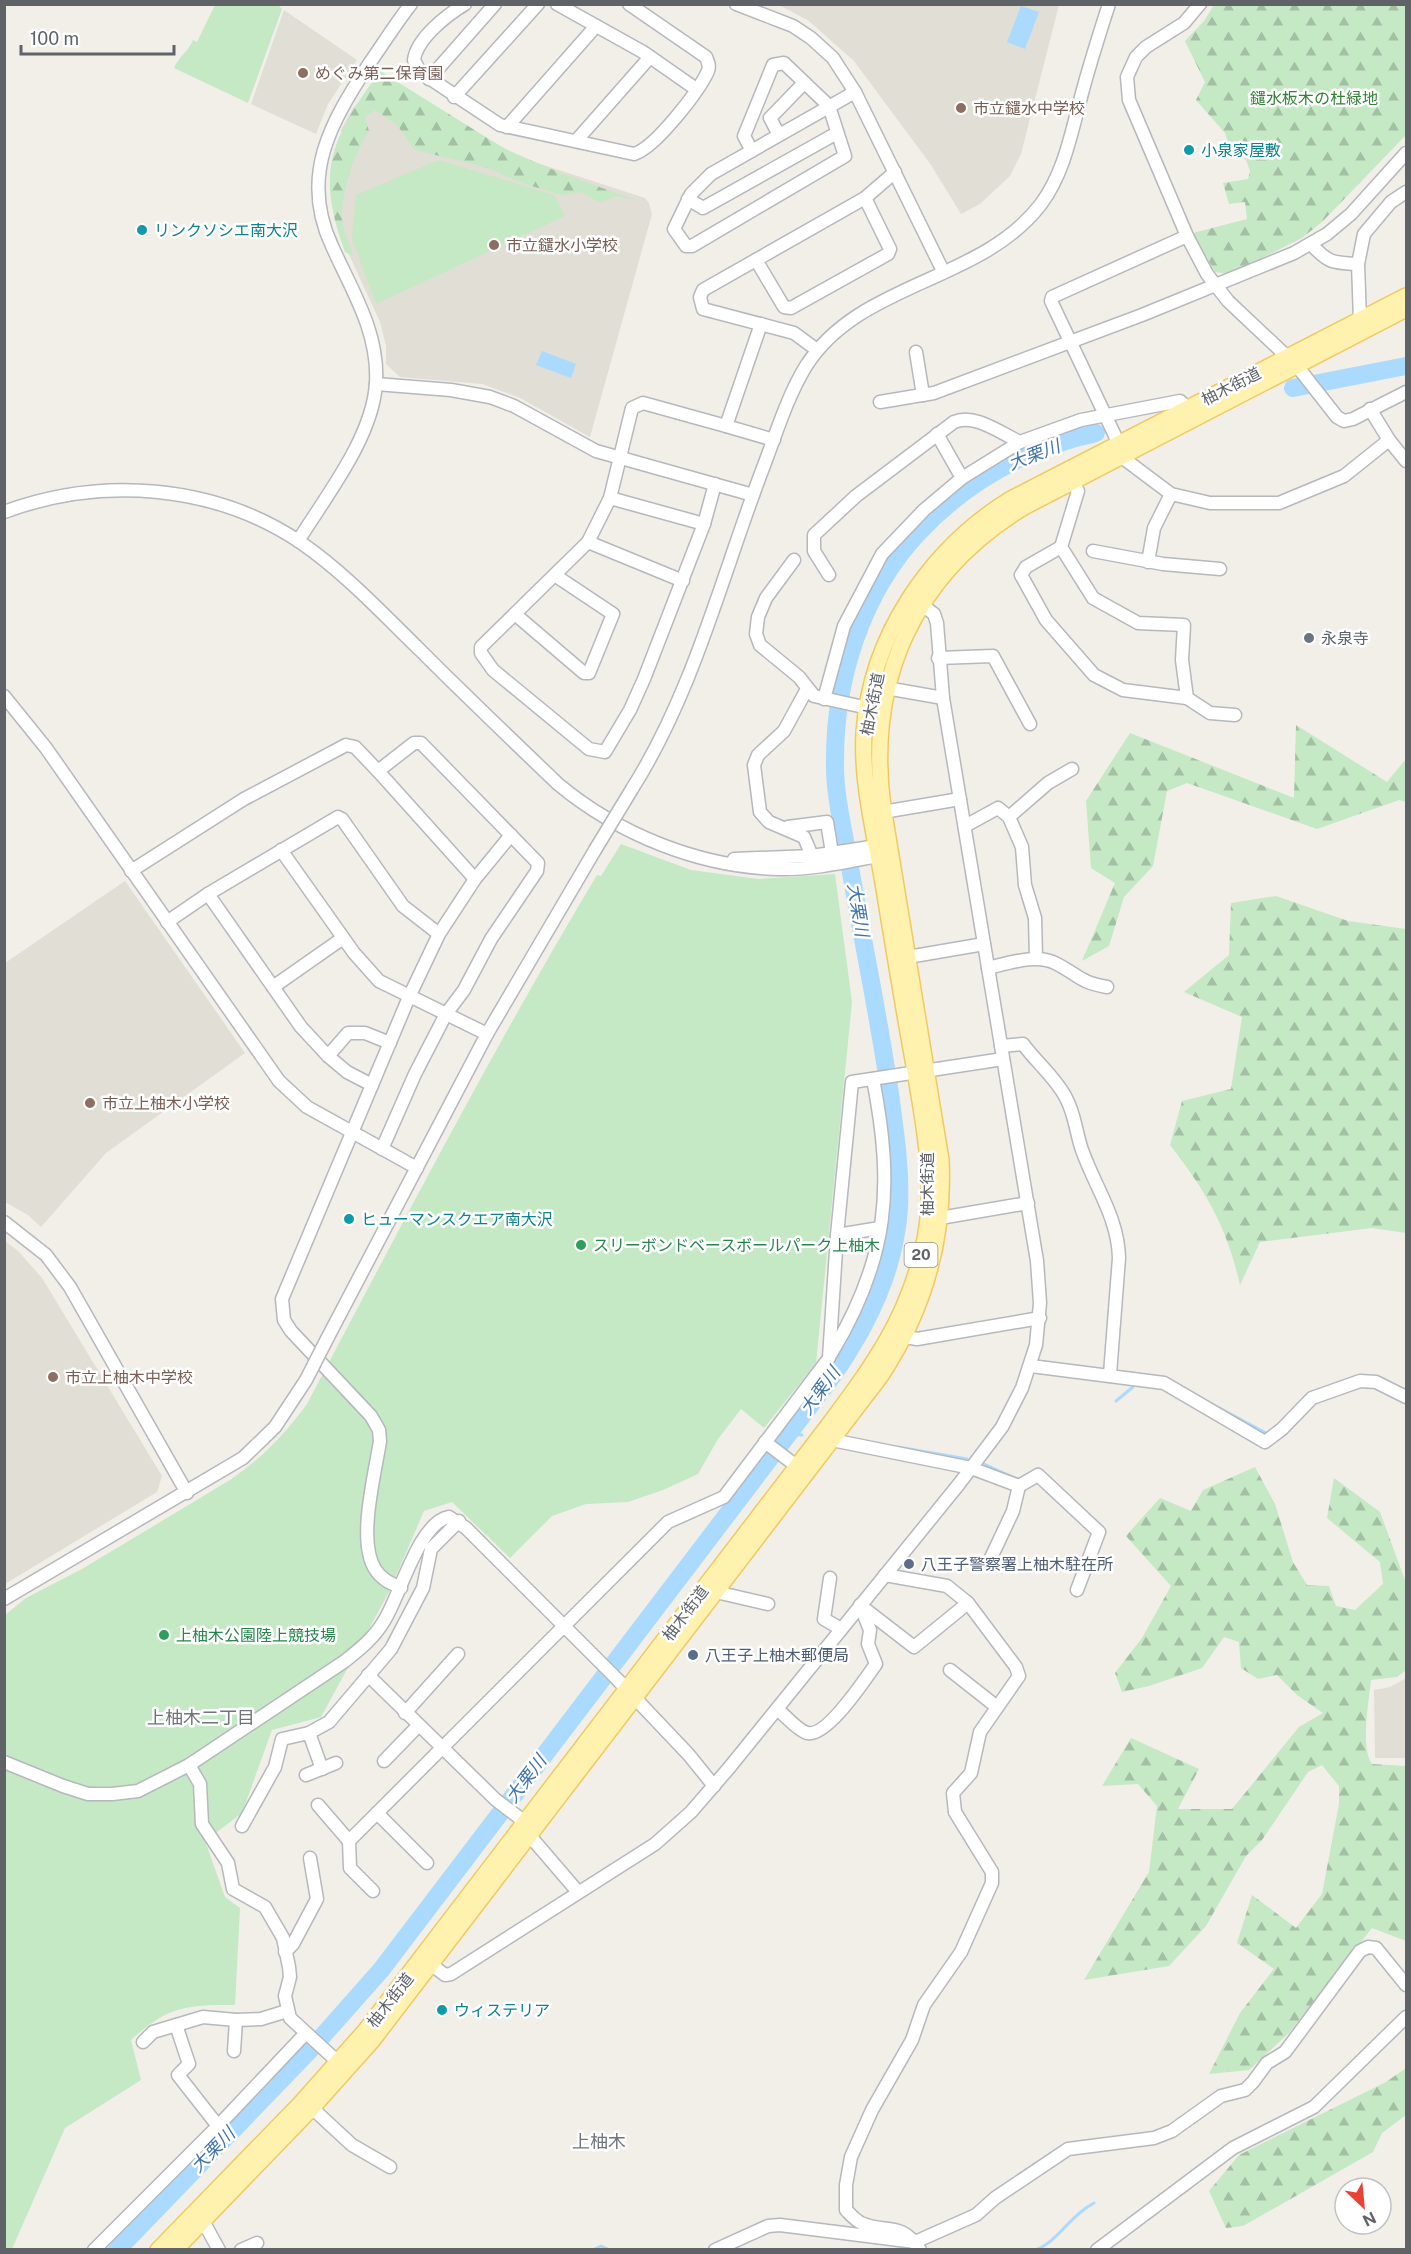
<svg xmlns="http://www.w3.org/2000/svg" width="1411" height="2254" font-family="'Public Sans','Noto Sans JP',sans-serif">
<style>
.education{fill:#e1ded6}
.forest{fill:url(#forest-firs)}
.park{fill:#c5e8c5}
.water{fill:#aadaff}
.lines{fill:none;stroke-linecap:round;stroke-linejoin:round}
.stream{stroke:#aadaff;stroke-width:3}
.river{stroke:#aadaff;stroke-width:18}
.minor-casing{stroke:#b5b8bc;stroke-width:15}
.major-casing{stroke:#f2c960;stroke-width:18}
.minor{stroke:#fff;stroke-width:12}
.major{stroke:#fff2af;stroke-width:15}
.minor-bridge-casing{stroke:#b5b8bc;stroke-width:15;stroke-linecap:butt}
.minor-bridge{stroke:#fff;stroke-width:12}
.education-dot{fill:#8d6e63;stroke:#fff;stroke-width:2}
.culture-dot{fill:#0f9aa8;stroke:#fff;stroke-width:2}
.worship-dot{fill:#6b7280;stroke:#fff;stroke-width:2}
.leisure-dot{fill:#2e9e5b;stroke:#fff;stroke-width:2}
.service-dot{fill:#5c6f8a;stroke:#fff;stroke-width:2}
.labels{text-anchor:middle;stroke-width:5;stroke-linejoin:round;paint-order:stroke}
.shield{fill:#fff;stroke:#8f9295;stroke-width:1.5}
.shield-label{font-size:15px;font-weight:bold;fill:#5f6368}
.education-label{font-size:16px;fill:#785e54;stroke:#fff;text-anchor:start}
.park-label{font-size:16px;fill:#348238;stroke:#fff}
.culture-label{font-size:16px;fill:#0d838f;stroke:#fff;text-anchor:start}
.street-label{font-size:16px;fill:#5f6368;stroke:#fff}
.worship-label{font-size:16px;fill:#5b616d;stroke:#fff;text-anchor:start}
.leisure-label{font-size:16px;fill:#27864d;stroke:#fff;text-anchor:start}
.service-label{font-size:16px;fill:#4e5e75;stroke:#fff;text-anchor:start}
.water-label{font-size:18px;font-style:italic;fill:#4174aa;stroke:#fff}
.neighbourhood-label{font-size:18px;fill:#70757a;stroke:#fff}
</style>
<defs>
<pattern id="forest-firs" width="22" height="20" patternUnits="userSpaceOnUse" patternTransform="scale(1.5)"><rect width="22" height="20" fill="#c5e8c5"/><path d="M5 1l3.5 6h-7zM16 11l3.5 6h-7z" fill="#a3c0a4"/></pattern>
</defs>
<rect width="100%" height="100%" fill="#f1efe8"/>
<g class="education">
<polygon points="779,5 1059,5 1021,154 1010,176 980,204 961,214 931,165 854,61 809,21"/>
<polygon points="284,10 357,60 328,104 316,134 251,104"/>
<polygon points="360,101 454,120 522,158 645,198 649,203 652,214 590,437 520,398 482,384 400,377 386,364 386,346 380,322 339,233 341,130 353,108"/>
<polygon points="125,881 245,1053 106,1153 41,1227 28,1215 5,1202 5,963"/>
<polygon points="5,1241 18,1251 42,1278 162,1476 157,1492 5,1584"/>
<polygon points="1406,1678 1406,1758 1375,1758 1374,1690 1390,1687"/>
</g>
<g class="forest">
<polygon points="1214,5 1406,5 1406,135 1322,222 1302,238 1230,274 1215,272 1193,233 1247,219 1245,202 1229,204 1223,183 1248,179 1250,171 1246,160 1229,146 1225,133 1196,100 1205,82 1185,41 1204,21"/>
<path d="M380,71L505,149L563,174L636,200L616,196L600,203L582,192L561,195L522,183L485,167L415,150L397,125L375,110L365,117L369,131C355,151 340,195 342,220C344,231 350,244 353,256L345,252C315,170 331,139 380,71Z"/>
<polygon points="1296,725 1387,782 1406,759 1406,802 1399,800 1317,829 1187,783 1167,791 1153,866 1124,897 1109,946 1082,961 1115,883 1091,868 1086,801 1130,733 1294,798"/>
<path d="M1276,896L1348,921L1406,929V1233L1372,1228L1260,1242L1240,1285C1227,1227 1206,1191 1170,1145L1182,1101L1231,1089L1242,1017L1184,992L1229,955L1231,903Z"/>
<path d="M1255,1467L1275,1504L1293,1562L1307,1585L1329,1586L1336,1606L1355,1610L1383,1584L1380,1562L1327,1518L1334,1478L1380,1512L1406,1583V1670L1397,1677L1371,1680C1369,1700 1360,1748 1372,1764L1406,1766V1941L1372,1928L1289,2033L1249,2070L1209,2074L1240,2013L1274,1969L1237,1943L1252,1895L1296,1928L1322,1894L1339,1804V1786L1322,1765L1308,1772L1262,1840L1246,1856L1206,1926L1169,1966L1084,1980L1149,1872L1157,1806L1138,1784L1102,1786L1131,1738L1199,1769L1178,1809H1232L1299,1727L1323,1713L1297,1695L1277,1675L1258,1679L1241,1668L1239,1642L1224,1637L1202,1668L1149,1686L1122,1692L1115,1673L1142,1638L1171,1586L1126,1536L1160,1498L1191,1511L1203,1490Z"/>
<polygon points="1406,2068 1406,2115 1382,2133 1373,2152 1243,2226 1226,2228 1209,2191 1239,2155 1386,2082"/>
</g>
<g class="park">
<path d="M215,5H278L282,9L248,103L174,68C179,56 188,52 193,40L197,42Z"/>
<polygon points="439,160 554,195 565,216 376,304 352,238 356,195"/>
<path d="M621,844L691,870L758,879L835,874L852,1002L816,1363L764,1428L741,1409L718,1439L698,1474L663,1490L628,1502L586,1504L552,1516L510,1558L452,1502L424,1511L389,1592L321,1717L272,1730L242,1813L205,1841L225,1897L240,1908L235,2005C186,2005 168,2006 131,2040L141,2080L65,2128L12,2249L5,2250V1615L26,1598L82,1569L230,1480C261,1459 285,1434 307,1404C401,1226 494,1047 597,875L601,876Z"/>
</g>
<g class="water">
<polygon points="1021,6 1039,12 1025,49 1007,42"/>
<polygon points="542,351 576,364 571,378 536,365"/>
</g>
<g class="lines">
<g class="stream">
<polyline points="1116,1401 1133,1387"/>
<polyline points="1210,1403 1266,1433"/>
<polyline points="787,1434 802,1435"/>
<polyline points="898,1447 967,1459"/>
<polyline points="984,1464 1019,1480"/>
<polyline points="593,2250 601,2246 610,2250"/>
<path d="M1035,2250C1058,2242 1069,2216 1094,2203"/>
</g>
<g class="river">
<polyline points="1293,388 1406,366"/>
<path d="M117,2250L311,2049L381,1970L834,1374C868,1324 895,1270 899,1208C901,1169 895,1132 890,1094C879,1018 863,943 850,867C844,832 834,795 835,759C835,678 862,593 918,533C967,481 1027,448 1096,433"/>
</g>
<defs>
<g id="minor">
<path d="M465,4C447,15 417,38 414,60L420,72L500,125L634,154C655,148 699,91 708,71C710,66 708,62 706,57L629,4"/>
<polyline points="557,4 643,52 696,89"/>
<polyline points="736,4 793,26 811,38 833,58 855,92 943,271"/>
<polyline points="1200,4 1184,23 1146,47 1136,57 1127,77 1129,100 1187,236 1207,274 1228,301 1297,366 1337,417 1344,421 1353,419 1406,392"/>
<polyline points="429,79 495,4"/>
<polyline points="454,97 538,4"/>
<polyline points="507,127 596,26"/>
<polyline points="779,135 770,118 804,83"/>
<polyline points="576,141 650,57"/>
<polyline points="752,151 744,136 773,65 784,63 829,106 845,156 692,246 686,246 674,229 691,194 711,174 855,92"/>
<polyline points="688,199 703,208 837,133"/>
<polyline points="1187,236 1052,297 1051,301 1127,461 1171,494 1210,503 1279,503 1344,476 1389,440"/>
<path d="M1311,244C1328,263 1333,263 1358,264"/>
<polyline points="756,260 784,307 791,308 888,254 890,249 865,198"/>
<polyline points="1360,320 1358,264 1364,234 1391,202 1406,192"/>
<polyline points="817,350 794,333 703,309 700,297 703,290 865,198 895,172"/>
<polyline points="916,352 923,395"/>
<polyline points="376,384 451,390 490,397 514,406 596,451 753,495"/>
<polyline points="880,402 934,393 1142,315 1294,253 1327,234 1351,214 1406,153"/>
<polyline points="1370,409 1389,440 1406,461"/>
<polyline points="726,426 774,440"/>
<polyline points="937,434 962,478"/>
<polyline points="1073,481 1078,491 1061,547 1093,598 1138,623 1184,625 1182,660 1187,698 1210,713 1235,715"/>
<polyline points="715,484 704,524 644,679 630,710 605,752 589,749 493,670 481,653 481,647 588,542 610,498 632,408 643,403 726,426 761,324"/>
<polyline points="610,498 704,524"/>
<path d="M4,512C101,476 213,484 300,542C345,573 382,613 421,651C466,696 512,740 558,784C618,834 699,867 778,869C811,870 846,862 878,856L884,853"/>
<path d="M298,541C326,496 373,437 376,383C379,332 352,291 332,246C299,176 331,122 369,64C383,44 396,23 411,4"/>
<polyline points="588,542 683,581"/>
<polyline points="1061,547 1026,567 1021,575 1046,620 1094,675 1123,690 1187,698"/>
<polyline points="1093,551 1163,564 1220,569"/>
<polyline points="794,560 766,598 758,617 756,634 760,645 799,677 814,696 868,708"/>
<polyline points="1148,562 1154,528 1171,494"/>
<path d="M829,575L814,551V535L856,496L954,422C975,413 1000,433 1020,442L1081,420L1180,401L1188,408"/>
<polyline points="516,615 584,673 589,673 613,614 556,576"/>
<polyline points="938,658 993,656 1030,724"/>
<polyline points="886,688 943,698"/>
<polyline points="807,689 784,731 758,755 754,765 760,812 769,822 804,837 812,856"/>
<polyline points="4,696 46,748 279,1081 307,1107 417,1168"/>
<polyline points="824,699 844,626 882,554 924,510 962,478 1020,442"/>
<polyline points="378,771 475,879"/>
<path d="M632,789C694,691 722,575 763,468C776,434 787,397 806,366C860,281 981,283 1041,204C1064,173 1071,134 1081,97C1089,66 1099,35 1109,4"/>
<polyline points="883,812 960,799"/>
<polyline points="1009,817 1048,783 1072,769"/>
<polyline points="965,826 998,808 1009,817 1022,847 1025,885 1035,918 1036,958"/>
<polyline points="788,827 827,822 832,853"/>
<polyline points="281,850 354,953 379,981 487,1034"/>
<polyline points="734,859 812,856 877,846 884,847"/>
<polyline points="131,871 244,799 346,745 355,747 378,771 414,743 421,743 538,863 537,871 491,939 464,990 446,1014 415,1074 382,1149"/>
<polyline points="167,922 208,894"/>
<polyline points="908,957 984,944"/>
<path d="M988,968C1009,963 1037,953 1057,964C1080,976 1079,982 1107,987"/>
<polyline points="273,987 343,938"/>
<path d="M1001,1046L1023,1044C1036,1062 1056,1078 1066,1098C1075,1114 1076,1133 1082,1150C1095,1187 1118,1217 1119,1258L1110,1374"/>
<polyline points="328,1056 348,1033 365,1033 390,1043"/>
<polyline points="372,1085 347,1072 328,1056 301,1027 208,894 338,817 342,819 403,906 439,934"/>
<polyline points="940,1218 1028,1203"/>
<polyline points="4,1222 46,1255 70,1287 187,1493"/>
<polyline points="837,1235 880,1228"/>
<polyline points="328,1337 487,1034 595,850"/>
<polyline points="905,1337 917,1339 1040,1318"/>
<path d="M831,1354C889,1258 894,1187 873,1079"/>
<polyline points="1031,1366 1164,1383 1265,1442 1282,1429 1312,1398 1360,1381 1376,1382 1406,1397"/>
<polyline points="832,1440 971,1468 1019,1486 1013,1511 989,1562"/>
<polyline points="765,1442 803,1471"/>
<polyline points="1019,1486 1038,1475 1099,1532 1077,1590"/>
<path d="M885,1575L947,1586L968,1603L1016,1667L1019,1676L980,1732L971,1773L953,1793L955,1812L992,1872V1883L961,1952L924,2005L912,2040L872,2110L851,2157L846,2185V2210C850,2214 855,2220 861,2223C885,2234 901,2220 920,2250"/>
<polyline points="830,1578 824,1619 841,1629"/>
<path d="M401,1588C390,1583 381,1579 375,1569C357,1541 375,1474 380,1441L379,1430L371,1416L291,1331L284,1320L282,1299L409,997L439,934L475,879L511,835"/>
<polyline points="716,1592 768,1604"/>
<polyline points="4,1599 243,1458 275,1427 306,1380"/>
<polyline points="861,1606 914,1647 968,1603"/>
<polyline points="950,1670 997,1707"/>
<polyline points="368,1675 496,1800 525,1822"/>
<path d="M777,1709C786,1716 797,1730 807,1733C827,1738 865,1679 876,1664L868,1644L870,1630L860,1605"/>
<polyline points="405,1713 458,1654"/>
<polyline points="309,1733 322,1769"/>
<polyline points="384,1761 418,1726"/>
<path d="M4,1762L63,1786L88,1794H112L138,1791L189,1765L345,1661C360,1649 374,1638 384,1621C400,1596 419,1522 449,1517L466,1528L616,1678L689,1755L714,1786"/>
<polyline points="189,1765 200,1784 202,1824 228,1863 233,1889 265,1907 283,1938 289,1967 290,1977 285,1996 290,2018 338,2062"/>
<polyline points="306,1775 336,1763"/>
<polyline points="318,1805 349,1841"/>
<polyline points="377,1813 427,1863"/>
<polyline points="242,1826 275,1767 282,1739 309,1733 329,1722 391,1649 423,1588 431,1549 459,1521"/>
<polyline points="530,1836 578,1892"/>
<polyline points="373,1891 350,1868 349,1841 668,1522 724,1497 829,1358 837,1235 852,1082 1003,1059"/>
<polyline points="285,1952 293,1944 317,1899 310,1858"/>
<polyline points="424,1959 445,1975 451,1974 655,1844 691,1812 729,1768 959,1484 1002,1427 1022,1388 1036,1345 1040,1303 1037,1261 943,698 937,623 934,614 917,601"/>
<polyline points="176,2025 189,2064 178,2075 218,2126"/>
<polyline points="143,2042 153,2032 203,2017 236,2020 261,2019 287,2011"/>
<polyline points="234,2051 236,2020"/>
<polyline points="312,2108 352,2145 390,2167"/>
<polyline points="203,2221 219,2250"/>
<polyline points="94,2250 218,2126 306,2033"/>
<polyline points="241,2250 257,2243"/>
<polyline points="715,2250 768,2226 780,2225 915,2242 976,2215 995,2198 1068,2149 1154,2138 1172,2131 1221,2096 1245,2090 1253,2082 1267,2063 1285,2052 1360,1951 1368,1947 1376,1948 1406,1985"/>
<polyline points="1097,2250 1233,2148 1314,2107 1406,2017"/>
</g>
<g id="major">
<path d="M158,2250L300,2104L365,2031L824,1431C871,1368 909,1319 925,1239C936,1183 924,1126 915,1071C904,1011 894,950 884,889C876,838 861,785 864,733C870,636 931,548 1011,499L1406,296"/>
<path d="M175,2250L312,2108L372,2041L880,1377C924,1311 945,1240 941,1160L883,807C866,680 914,574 1024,507L1406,309"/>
</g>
</defs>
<use href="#minor" class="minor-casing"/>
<use href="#major" class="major-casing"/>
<use href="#minor" class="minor"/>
<use href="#major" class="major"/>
<defs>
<g id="minor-bridge">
<polyline points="595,850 632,789"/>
<polyline points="306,1380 328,1337"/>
</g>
</defs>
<use href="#minor-bridge" class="minor-bridge-casing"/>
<use href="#minor-bridge" class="minor-bridge"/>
</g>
<g class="education-dot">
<circle cx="303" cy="73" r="6"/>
<circle cx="961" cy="108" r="6"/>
<circle cx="494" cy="245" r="6"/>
<circle cx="90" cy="1103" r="6"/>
<circle cx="53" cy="1377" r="6"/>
</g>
<g class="culture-dot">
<circle cx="1189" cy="150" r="6"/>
<circle cx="142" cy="230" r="6"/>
<circle cx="349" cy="1219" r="6"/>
<circle cx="442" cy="2010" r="6"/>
</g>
<circle class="worship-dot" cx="1309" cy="638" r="6"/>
<g class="leisure-dot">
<circle cx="581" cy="1245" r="6"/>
<circle cx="164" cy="1635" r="6"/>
</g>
<g class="service-dot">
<circle cx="909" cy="1564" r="6"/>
<circle cx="693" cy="1655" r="6"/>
</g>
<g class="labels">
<rect class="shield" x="904.5" y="1243" width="33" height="24" rx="4.5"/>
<g class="shield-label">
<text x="921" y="1260">20</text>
</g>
<g class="education-label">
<text x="315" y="79">めぐみ第二保育園</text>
<text x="973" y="114">市立鑓水中学校</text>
<text x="506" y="251">市立鑓水小学校</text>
<text x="102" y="1109">市立上柚木小学校</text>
<text x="65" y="1383">市立上柚木中学校</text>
</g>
<g class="park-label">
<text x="1314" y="104">鑓水板木の杜緑地</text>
</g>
<g class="culture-label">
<text x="1201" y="156">小泉家屋敷</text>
<text x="154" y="236">リンクソシエ南大沢</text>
<text x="361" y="1225">ヒューマンスクエア南大沢</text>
<text x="454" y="2016">ウィステリア</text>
</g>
<g class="street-label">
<text transform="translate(1231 386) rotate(-27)" y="6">柚木街道</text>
<text transform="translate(872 704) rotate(-79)" y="6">柚木街道</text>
<text transform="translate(927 1184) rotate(-90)" y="6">柚木街道</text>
<text transform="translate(685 1613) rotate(-53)" y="6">柚木街道</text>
<text transform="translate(390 2000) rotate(-52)" y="6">柚木街道</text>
</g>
<g class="worship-label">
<text x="1321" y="644">永泉寺</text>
</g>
<g class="leisure-label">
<text x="593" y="1251">スリーボンドベースボールパーク上柚木</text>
<text x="176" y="1641">上柚木公園陸上競技場</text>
</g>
<g class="service-label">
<text x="921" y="1570">八王子警察署上柚木駐在所</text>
<text x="705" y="1661">八王子上柚木郵便局</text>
</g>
<g class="water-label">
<text transform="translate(1034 455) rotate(-21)" y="6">大栗川</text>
<text transform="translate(858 910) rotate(81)" y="6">大栗川</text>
<text transform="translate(820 1391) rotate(-54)" y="6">大栗川</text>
<text transform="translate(526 1779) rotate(-53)" y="6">大栗川</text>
<text transform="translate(213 2150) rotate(-46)" y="6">大栗川</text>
</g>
<g class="neighbourhood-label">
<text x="201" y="1724">上柚木二丁目</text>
<text x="599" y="2148">上柚木</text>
</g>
</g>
<rect width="1411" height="2254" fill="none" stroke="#5f6368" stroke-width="12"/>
<g transform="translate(1363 2206) rotate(154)"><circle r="28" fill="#ffffff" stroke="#bfc1c3" stroke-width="1.5"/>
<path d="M0-4.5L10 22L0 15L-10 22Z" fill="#ea4335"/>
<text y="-9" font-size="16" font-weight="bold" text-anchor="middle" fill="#5f6368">N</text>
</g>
<path d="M21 45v9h153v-9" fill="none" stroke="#5f6368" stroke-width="3"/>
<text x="30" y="45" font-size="18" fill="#5f6368" stroke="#ffffff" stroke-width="4.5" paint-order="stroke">100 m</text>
</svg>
